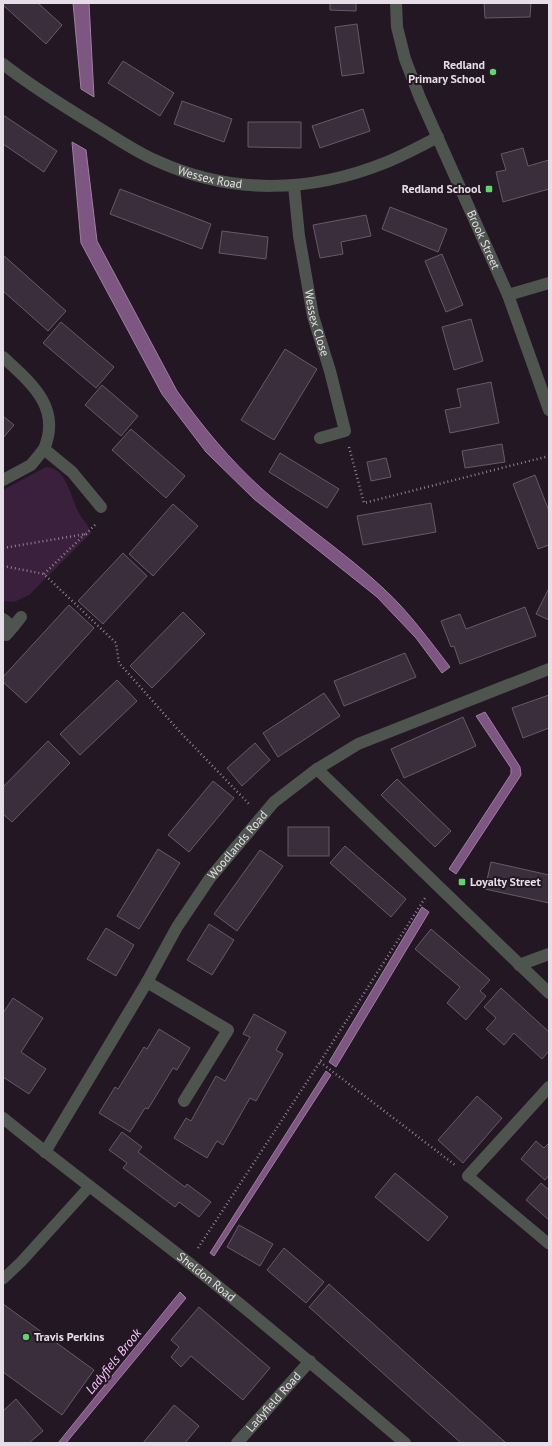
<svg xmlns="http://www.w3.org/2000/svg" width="552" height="1446" font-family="'PT Sans',sans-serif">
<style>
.green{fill:#3a203c}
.water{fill:#7e5682;stroke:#9d7fa0}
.building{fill:#3b2e3c;stroke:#675968}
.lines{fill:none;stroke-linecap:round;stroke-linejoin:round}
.path{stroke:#8d838e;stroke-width:2.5;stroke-dasharray:1 3;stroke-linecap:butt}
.lane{stroke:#4e544e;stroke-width:11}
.street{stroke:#4e544e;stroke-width:12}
.poi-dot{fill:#5fd56b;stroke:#231724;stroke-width:1.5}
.labels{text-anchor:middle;stroke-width:4;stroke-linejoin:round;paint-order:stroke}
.poi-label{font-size:12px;font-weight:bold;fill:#e6dee7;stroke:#231724;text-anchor:end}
.street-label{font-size:12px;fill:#e6dee7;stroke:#231724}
.water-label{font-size:13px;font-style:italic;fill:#f9c7fe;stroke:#231724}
</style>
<rect width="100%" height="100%" fill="#231724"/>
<path class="green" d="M46,467C67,468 70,496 78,511C81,518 89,525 91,533L29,595L14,602L3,601V490Z"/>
<g class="water">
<polygon points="73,3 89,3 94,97 81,89"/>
<path d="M72,142L86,150L97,241L177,391C202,426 230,460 262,489C301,524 346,553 384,589C409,612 429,640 450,667L442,673L416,638L377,597L254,499L206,452L162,394L81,243Z"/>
<polygon points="485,712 520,767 521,775 456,874 449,869 511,774 511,768 476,716"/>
<polygon points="422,907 429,912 336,1067 329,1062"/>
<polygon points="326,1071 331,1075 214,1256 210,1253"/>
<polygon points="180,1292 186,1298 66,1443 58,1443"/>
</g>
<g class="building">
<polygon points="3,3 38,3 62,25 46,44 3,5"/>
<polygon points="330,3 356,3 356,11 330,10"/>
<polygon points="484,3 531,3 530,17 485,18"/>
<polygon points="357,24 364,73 342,76 335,27"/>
<polygon points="123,61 174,93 160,116 108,83"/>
<polygon points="182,101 232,119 224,142 174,124"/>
<polygon points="363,109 370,131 320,148 312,126"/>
<polygon points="3,115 57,151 44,172 3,144"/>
<polygon points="248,122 301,122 301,148 248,147"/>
<polygon points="523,148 528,166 549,160 549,189 503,202 496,172 506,170 501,154"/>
<polygon points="120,189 211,224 202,249 110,214"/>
<polygon points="390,207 447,229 438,252 382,229"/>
<polygon points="366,215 371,236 341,242 343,254 320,258 313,225"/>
<polygon points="222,231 268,237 266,259 219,253"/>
<polygon points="442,254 463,305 446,312 425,261"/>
<polygon points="3,255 66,311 48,331 3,291"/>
<polygon points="471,319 483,361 454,370 442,327"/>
<polygon points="61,322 114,367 96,388 43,343"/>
<polygon points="285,349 317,369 274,440 241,420"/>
<polygon points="491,382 499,423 450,433 445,410 461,407 457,389"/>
<polygon points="102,385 138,416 121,436 85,405"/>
<polygon points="3,416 14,425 3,438"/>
<polygon points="131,429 185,476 166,498 112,450"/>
<polygon points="502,444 505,462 465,468 462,451"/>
<polygon points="280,453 339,489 327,508 269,472"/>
<polygon points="386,458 391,477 371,481 367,462"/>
<polygon points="535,475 549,511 549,545 538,549 513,484"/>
<polygon points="431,503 436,532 363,545 357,516"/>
<polygon points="173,504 198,526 153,576 129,554"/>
<polygon points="123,553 147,576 103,624 78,601"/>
<polygon points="549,588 549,620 536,614"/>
<polygon points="69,605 94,628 26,703 3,682 3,677"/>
<polygon points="525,607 536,636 460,664 454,646 451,647 441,621 460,614 466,629"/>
<polygon points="183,612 205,634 152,688 130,666"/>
<polygon points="405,653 416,677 344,706 334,681"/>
<polygon points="117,680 137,701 80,755 60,734"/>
<polygon points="324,693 340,716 278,757 263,733"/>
<polygon points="549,695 549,728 523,738 512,708"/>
<polygon points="463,717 476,746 404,778 391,749"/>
<polygon points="48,741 70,763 12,822 3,814 3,787"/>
<polygon points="255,743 270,760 242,786 227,768"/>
<polygon points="397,779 451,831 435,847 381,795"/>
<polygon points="213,781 234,798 189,852 168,835"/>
<rect x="288" y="827" width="41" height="29"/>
<polygon points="345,846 406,899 391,917 330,863"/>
<polygon points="158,849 180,863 139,929 117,916"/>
<polygon points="260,850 283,866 237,931 214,914"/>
<polygon points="491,862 549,875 549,903 485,889"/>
<polygon points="209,924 234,940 212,975 187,960"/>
<polygon points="106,928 134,945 116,976 87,959"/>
<polygon points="431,929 490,980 480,991 486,996 466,1020 447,1003 460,987 415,949"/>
<polygon points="501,988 549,1032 549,1051 542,1059 514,1033 504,1045 486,1029 496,1018 484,1007"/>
<polygon points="13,998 43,1018 21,1052 46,1069 29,1094 3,1077 3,1013"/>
<polygon points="254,1014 286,1032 276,1050 283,1054 256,1101 250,1098 223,1145 217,1141 207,1158 174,1138 186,1118 191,1121 216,1076 225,1081 250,1037 243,1034"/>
<polygon points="159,1029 190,1048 177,1070 173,1068 148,1109 145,1108 130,1132 99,1113 115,1087 118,1089 144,1047 147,1049"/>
<polygon points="477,1096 502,1118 463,1163 438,1140"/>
<polygon points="122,1132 142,1147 138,1152 185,1187 187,1184 211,1202 199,1217 179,1202 175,1207 123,1168 127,1163 109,1150"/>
<polygon points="536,1141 544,1148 549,1143 549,1175 545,1180 521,1159"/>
<polygon points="395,1173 448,1217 428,1241 375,1197"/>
<polygon points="541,1183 549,1190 549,1220 526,1200"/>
<polygon points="239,1225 273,1244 260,1266 227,1247"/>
<polygon points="284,1248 324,1282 306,1303 267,1270"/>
<polygon points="329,1284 506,1443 461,1443 309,1307"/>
<polygon points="3,1304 94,1370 62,1415 3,1372"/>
<polygon points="199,1307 270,1368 243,1400 191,1356 181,1367 171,1357 179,1347 171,1340"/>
<polygon points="16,1399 43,1431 29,1443 3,1443 3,1411"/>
<polygon points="174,1405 199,1426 185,1443 143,1443"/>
</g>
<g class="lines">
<g class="path">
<polyline points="349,447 364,503 549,456"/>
<polyline points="3,548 86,534 97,523"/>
<polyline points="3,566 44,574 116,643 119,663 180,732 249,804"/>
<polyline points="44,574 85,534"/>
<polyline points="320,1062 455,1165"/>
<polyline points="198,1248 320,1062 425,898"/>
</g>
<g class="lane">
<polyline points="468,1176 549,1244"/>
<polyline points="3,1279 21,1262 90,1186"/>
</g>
<g class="street">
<path id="s1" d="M396,3L397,27L405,59L420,98L508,295L549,410"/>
<path id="s2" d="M3,64C32,87 65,107 96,126C116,138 136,152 157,161C232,195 311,193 387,162C404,155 421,146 438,137"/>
<path id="s3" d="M294,186L299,236L313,316L330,371L345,431L320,438"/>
<polyline points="508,295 549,283"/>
<path d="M3,357C30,382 62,407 44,449L72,472L101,507"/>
<polyline points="3,480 31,465 44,449"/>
<polyline points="3,619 13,627 6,635"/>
<polyline points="13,627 21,617"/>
<polyline points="317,769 549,993"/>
<polyline points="519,965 549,954"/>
<polyline points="147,982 228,1030 184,1101"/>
<path id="s4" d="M3,1118C64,1168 127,1214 189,1263C262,1321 334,1382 405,1443"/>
<path id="s5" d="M45,1152L147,982L177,927L210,878L274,802L317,769L358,744L549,669"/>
<polyline points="468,1176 549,1087"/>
<path id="s6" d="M237,1443L310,1361"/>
</g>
</g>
<g class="poi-dot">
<circle cx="493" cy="72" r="4"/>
<rect x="485" y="185" width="8" height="8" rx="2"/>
<rect x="458" y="878" width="8" height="8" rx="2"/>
<circle cx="26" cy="1337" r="4"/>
</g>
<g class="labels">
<g class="poi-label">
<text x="485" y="69">Redland<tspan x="485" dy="14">Primary School</tspan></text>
<text x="481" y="193">Redland School</text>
<text x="470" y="886" text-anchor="start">Loyalty Street</text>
<text x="34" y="1341" text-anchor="start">Travis Perkins</text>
</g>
<g class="street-label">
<text dy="4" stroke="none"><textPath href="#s2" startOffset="238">Wessex Road</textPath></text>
<text dy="4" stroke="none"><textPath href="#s1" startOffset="254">Brook Street</textPath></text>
<text dy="4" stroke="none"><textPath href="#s3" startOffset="139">Wessex Close</textPath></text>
<text dy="4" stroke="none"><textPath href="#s5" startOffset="363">Woodlands Road</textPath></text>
<text dy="4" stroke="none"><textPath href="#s4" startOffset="258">Sheldon Road</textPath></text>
<text dy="4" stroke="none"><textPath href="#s6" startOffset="55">Ladyfield Road</textPath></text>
</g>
<g class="water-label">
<text transform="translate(113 1361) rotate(-51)" y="5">Ladyfiels Brook</text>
</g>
</g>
<rect width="552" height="1446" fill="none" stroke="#e6dee7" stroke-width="8"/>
</svg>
